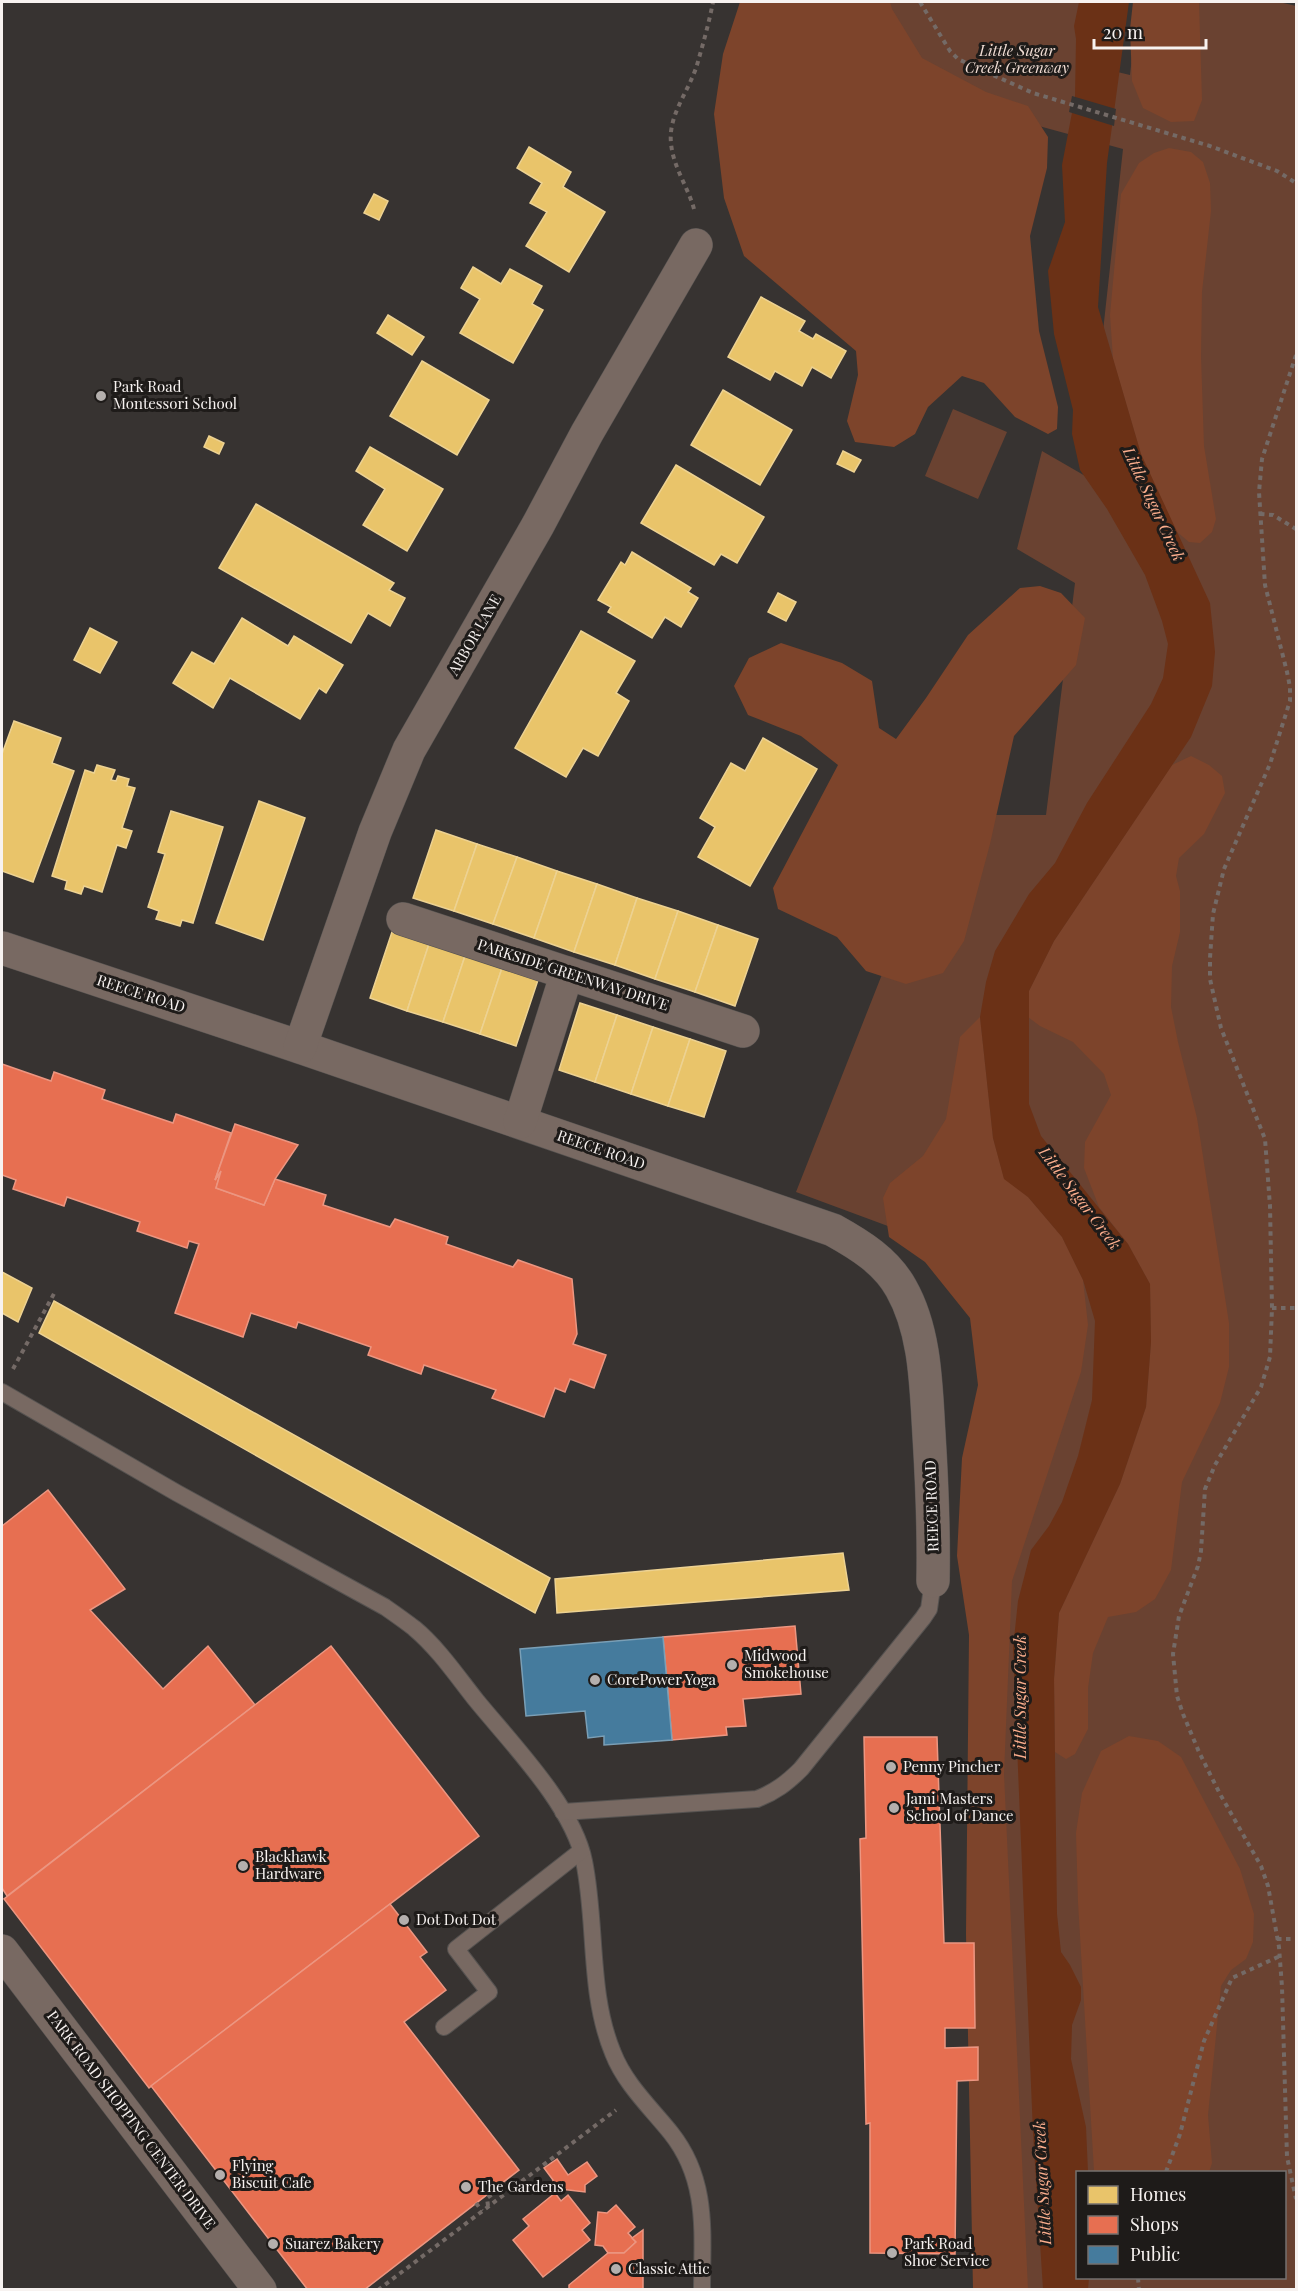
<svg xmlns="http://www.w3.org/2000/svg" width="1298" height="2291" font-family="'Playfair Display',serif">
<style>
.green{fill:#6a4231;fill-rule:evenodd}
.forest{fill:#7d442b}
.water{fill:#6b3116}
.pier{fill:#373331}
.homes{fill:#e9c46a;stroke:#edd292;stroke-width:1.5}
.shops{fill:#e76f51;stroke:#ec9681;stroke-width:1.5}
.public{fill:#457b9d;stroke:#7a9fb6;stroke-width:1.5}
.lines{fill:none;stroke-linecap:round;stroke-linejoin:round}
.lane-casing{stroke:#555250;stroke-width:18}
.street-casing{stroke:#555250;stroke-width:34}
.path{stroke:#746a66;stroke-width:4;stroke-dasharray:4.5 4.5;stroke-linecap:butt}
.lane{stroke:#786962;stroke-width:16}
.street{stroke:#786962;stroke-width:33}
.poi-dot{fill:#b4afad;stroke:#1e1b19;stroke-width:2}
.labels{text-anchor:middle;stroke-width:6;stroke-linejoin:round;paint-order:stroke}
.park-label{font-size:15px;font-style:italic;fill:#f2ded5;stroke:#1e1b19}
.poi-label{font-size:15px;fill:#f7f2f0;stroke:#1e1b19;text-anchor:start}
.street-label{font-size:15px;fill:#f7f2f0;stroke:#1e1b19}
.water-label{font-size:16px;font-style:italic;fill:#fcae8d;stroke:#1e1b19}
</style>
<rect width="100%" height="100%" fill="#373331"/>
<g class="green">
<path d="M833,2H1091L1076,62L1130,75L1138,2H1279L1296,6V2289H1021L997,1608L1012,1272L796,1192L945,815H1046L1075,583L1017,549L1042,451L1087,477L1123,149L1002,116ZM1078,2172H1284V2278H1078Z"/>
<polygon points="953,409 1007,432 978,499 925,476"/>
</g>
<g class="forest">
<polygon points="740,2 890,2 892,9 922,58 986,92 1028,106 1048,137 1047,168 1030,236 1039,331 1058,407 1057,429 1048,434 1015,417 984,383 962,376 928,407 915,434 894,447 855,442 847,421 858,375 856,351 744,256 724,198 714,114 723,54"/>
<polygon points="1133,2 1199,2 1202,100 1194,121 1171,122 1143,108 1132,81 1130,29"/>
<polygon points="1169,148 1191,152 1203,162 1210,183 1211,211 1202,292 1201,356 1204,446 1216,519 1212,532 1200,543 1189,542 1176,531 1141,454 1113,359 1110,315 1121,194 1139,163 1154,153"/>
<polygon points="1040,586 1061,593 1085,618 1076,665 1014,736 990,844 964,941 943,973 906,984 866,971 837,937 778,909 773,888 838,765 801,736 748,715 734,686 749,658 781,643 842,663 872,681 879,728 896,739 926,698 968,635 1020,588"/>
<polygon points="1191,756 1209,765 1222,776 1225,793 1204,834 1179,858 1176,876 1180,891 1180,932 1172,966 1171,1007 1178,1042 1197,1118 1229,1323 1229,1367 1220,1403 1182,1482 1171,1570 1155,1599 1136,1612 1108,1617 1093,1653 1088,1688 1088,1729 1075,1754 1066,1759 1055,1752 1054,1679 1059,1613 1120,1484 1146,1407 1151,1342 1150,1284 1128,1244 1099,1207 1084,1168 1085,1142 1111,1095 1104,1074 1073,1042 1040,1026 1028,1017 1029,991 1054,941 1172,765"/>
<polygon points="980,1017 993,1138 1004,1178 1028,1197 1062,1237 1083,1280 1088,1325 1081,1372 1012,1581 1004,1774 1028,2289 973,2289 966,1934 969,1635 957,1556 962,1458 978,1385 970,1318 925,1262 889,1237 883,1198 890,1183 923,1156 946,1119 960,1037"/>
<polygon points="1129,1736 1158,1741 1181,1757 1240,1869 1254,1914 1253,1942 1246,1959 1231,1970 1221,1986 1208,2115 1212,2163 1209,2172 1094,2171 1078,1902 1076,1833 1082,1793 1101,1751"/>
</g>
<polygon class="water" points="1079,2 1129,2 1107,163 1098,307 1141,454 1210,603 1215,652 1212,686 1191,737 1054,941 1029,991 1029,1104 1041,1136 1128,1244 1150,1284 1151,1342 1146,1407 1120,1484 1059,1613 1054,1679 1057,1914 1061,1952 1070,1965 1081,1987 1081,2000 1072,2025 1071,2059 1086,2127 1088,2172 1078,2172 1078,2278 1089,2278 1088,2289 1043,2289 1033,2133 1013,1648 1018,1601 1031,1550 1049,1526 1062,1502 1078,1456 1092,1400 1095,1321 1083,1280 1062,1237 1028,1197 1004,1179 993,1138 980,1017 986,982 995,951 1029,894 1055,863 1087,803 1151,704 1163,678 1168,644 1162,621 1145,575 1107,509 1080,470 1072,434 1073,410 1054,334 1048,271 1065,222 1062,165 1075,97 1076,39 1074,26"/>
<polygon class="pier" points="1072,96 1116,109 1114,126 1069,112"/>
<g class="homes">
<polygon points="529,147 571,172 563,187 605,212 569,272 526,246 547,212 530,203 542,183 517,168"/>
<polygon points="374,194 388,201 379,220 364,213"/>
<polygon points="473,267 501,284 510,269 542,286 532,304 543,310 513,363 460,333 480,299 461,288"/>
<polygon points="761,297 805,321 799,331 813,339 816,334 846,351 831,378 812,367 802,386 775,371 770,380 728,357"/>
<polygon points="388,315 424,337 412,355 377,333"/>
<polygon points="422,361 489,400 457,455 390,416"/>
<polygon points="723,390 792,430 760,485 691,445"/>
<polygon points="209,436 224,443 219,454 204,447"/>
<polygon points="370,447 443,489 407,551 363,525 385,489 356,471"/>
<polygon points="843,451 861,460 854,472 837,464"/>
<polygon points="676,465 764,517 737,563 721,554 714,565 641,523"/>
<polygon points="256,504 394,583 389,590 405,598 390,626 368,613 351,643 219,568"/>
<polygon points="632,552 691,588 688,592 698,598 681,627 665,617 652,638 608,612 611,607 598,600 621,562 625,565"/>
<polygon points="778,593 796,602 786,621 768,612"/>
<polygon points="242,618 288,646 294,636 343,665 326,693 319,688 300,719 230,678 213,708 173,683 192,652 214,664"/>
<polygon points="90,628 117,642 100,673 74,660"/>
<polygon points="581,631 635,661 616,693 629,701 598,756 583,748 566,777 515,748"/>
<polygon points="14,721 61,738 52,763 74,771 33,882 2,871 2,754"/>
<polygon points="763,738 817,769 750,886 698,857 715,827 700,818 731,763 745,771"/>
<polygon points="97,765 115,770 111,780 116,781 118,776 129,779 127,786 135,788 122,828 132,831 126,848 117,845 102,892 84,886 81,894 65,889 67,881 52,876 85,770 94,773"/>
<polygon points="259,801 305,818 263,940 216,923"/>
<polygon points="171,811 223,827 193,923 182,920 180,926 156,919 159,911 148,907 165,854 158,852"/>
<polygon points="436,830 477,844 454,911 413,898"/>
<polygon points="477,844 517,857 493,924 454,911"/>
<polygon points="517,857 557,871 534,938 493,924"/>
<polygon points="557,871 597,884 574,952 534,938"/>
<polygon points="597,884 637,898 615,965 574,952"/>
<polygon points="637,898 678,911 655,979 615,965"/>
<polygon points="678,911 718,925 695,992 655,979"/>
<polygon points="718,925 758,939 735,1006 695,992"/>
<polygon points="392,932 429,944 407,1011 370,998"/>
<polygon points="429,944 465,956 443,1022 407,1011"/>
<polygon points="465,956 502,968 480,1034 443,1022"/>
<polygon points="502,968 538,980 516,1046 480,1034"/>
<polygon points="580,1003 617,1015 595,1082 559,1070"/>
<polygon points="617,1015 653,1027 631,1094 595,1082"/>
<polygon points="653,1027 690,1039 668,1106 631,1094"/>
<polygon points="690,1039 726,1051 704,1117 668,1106"/>
<polygon points="2,1272 32,1288 18,1322 2,1313"/>
<polygon points="54,1301 550,1578 535,1613 39,1333"/>
<polygon points="843,1553 849,1590 557,1613 555,1579"/>
</g>
<g class="shops">
<polygon points="2,1064 51,1081 54,1072 105,1090 102,1099 173,1123 176,1114 231,1133 215,1180 221,1171 216,1188 264,1205 275,1179 326,1195 323,1205 390,1227 395,1219 448,1237 446,1244 513,1267 518,1260 572,1279 577,1334 573,1344 606,1355 594,1388 570,1379 565,1392 555,1388 544,1417 492,1398 496,1390 424,1365 421,1374 368,1355 371,1347 298,1322 296,1328 251,1313 243,1337 175,1313 199,1244 189,1241 187,1248 137,1231 140,1222 67,1197 64,1206 13,1189 16,1180 2,1175"/>
<polygon points="235,1124 298,1145 275,1179 264,1205 216,1188 221,1171 215,1180"/>
<polygon points="48,1490 125,1589 90,1610 163,1689 208,1646 255,1705 7,1896 2,1888 2,1526"/>
<polygon points="795,1626 801,1694 743,1699 746,1726 726,1727 727,1735 672,1740 663,1637"/>
<polygon points="331,1646 479,1836 149,2088 4,1899"/>
<polygon points="864,1737 937,1737 944,1943 974,1943 975,2028 945,2028 945,2048 978,2047 978,2080 957,2081 955,2254 870,2253 870,2123 866,2124 860,1839 866,1838"/>
<polygon points="390,1904 427,1952 420,1957 446,1990 404,2022 519,2170 364,2290 308,2290 151,2086"/>
<polygon points="557,2159 568,2175 587,2162 597,2176 585,2185 585,2192 552,2188 553,2180 544,2168"/>
<polygon points="555,2193 561,2201 568,2195 590,2223 582,2230 590,2240 543,2277 513,2240 529,2226 523,2219"/>
<polygon points="616,2205 635,2227 628,2233 636,2242 624,2253 608,2253 603,2246 595,2245 598,2212 607,2213"/>
<polygon points="643,2230 643,2290 569,2290 569,2285 608,2253 624,2253 636,2242 632,2238"/>
</g>
<polygon class="public" points="663,1637 672,1740 604,1745 604,1736 588,1738 585,1711 526,1716 520,1649"/>
<g class="lines">
<defs>
<g id="lane">
<path d="M2,1392L177,1493L385,1607C395,1614 405,1621 414,1628C438,1648 457,1676 476,1700C511,1743 573,1806 584,1861C597,1924 588,1993 613,2053C625,2084 651,2108 671,2133C709,2181 702,2233 702,2290"/>
<path d="M563,1812L757,1799C775,1792 787,1783 801,1769L923,1618L929,1609L933,1581"/>
<polyline points="444,2027 489,1992 456,1949 581,1851"/>
</g>
<g id="street">
<polyline points="403,919 743,1031"/>
<path d="M2,948L300,1047L833,1230C860,1245 886,1261 901,1288C926,1332 926,1387 929,1435C932,1484 934,1532 933,1581"/>
<polyline points="300,1047 375,832 409,750 538,525 587,433 696,245"/>
<polyline points="520,1122 567,973"/>
<polyline points="2,1951 260,2290"/>
</g>
</defs>
<use href="#lane" class="lane-casing"/>
<use href="#street" class="street-casing"/>
<g class="path">
<polyline points="920,2 950,51 958,59 973,66 1033,93 1210,146 1277,171 1296,183"/>
<path d="M694,209C688,187 673,167 671,143C668,115 689,91 697,65C703,44 709,23 713,2"/>
<polyline points="1296,355 1262,459 1259,492 1265,585 1287,672 1290,687 1290,701 1270,764 1224,869 1213,914 1210,958 1210,979 1221,1028 1265,1139 1270,1206 1272,1308 1270,1357 1261,1387 1215,1465 1205,1489 1201,1551 1198,1566 1179,1616 1173,1654 1177,1696 1183,1714 1199,1752 1220,1794 1261,1866 1268,1886 1279,1947 1282,1987 1287,2157 1296,2199"/>
<polyline points="1260,514 1273,515 1296,529"/>
<polyline points="1272,1308 1296,1308"/>
<polyline points="13,1369 56,1290"/>
<polyline points="1277,1939 1296,1939"/>
<polyline points="1166,2172 1180,2134 1204,2041 1232,1978 1280,1956"/>
<polyline points="476,2203 482,2211"/>
<polyline points="488,2206 487,2198 502,2187 511,2188"/>
<polyline points="1138,2278 1139,2290"/>
<polyline points="378,2290 616,2110"/>
</g>
<use href="#lane" class="lane"/>
<use href="#street" class="street"/>
</g>
<g class="poi-dot">
<circle cx="101" cy="396" r="6"/>
<circle cx="732" cy="1665" r="6"/>
<circle cx="595" cy="1680" r="6"/>
<circle cx="891" cy="1767" r="6"/>
<circle cx="894" cy="1808" r="6"/>
<circle cx="243" cy="1866" r="6"/>
<circle cx="404" cy="1920" r="6"/>
<circle cx="220" cy="2175" r="6"/>
<circle cx="466" cy="2187" r="6"/>
<circle cx="273" cy="2244" r="6"/>
<circle cx="892" cy="2253" r="6"/>
<circle cx="616" cy="2269" r="6"/>
</g>
<g class="labels">
<g class="park-label">
<text x="1017" y="56">Little Sugar<tspan x="1017" dy="17">Creek Greenway</tspan></text>
</g>
<g class="poi-label">
<text x="113" y="392">Park Road<tspan x="113" dy="17">Montessori School</tspan></text>
<text x="744" y="1661">Midwood<tspan x="744" dy="17">Smokehouse</tspan></text>
<text x="607" y="1685">CorePower Yoga</text>
<text x="903" y="1772">Penny Pincher</text>
<text x="906" y="1804">Jami Masters<tspan x="906" dy="17">School of Dance</tspan></text>
<text x="255" y="1862">Blackhawk<tspan x="255" dy="17">Hardware</tspan></text>
<text x="416" y="1925">Dot Dot Dot</text>
<text x="232" y="2171">Flying<tspan x="232" dy="17">Biscuit Cafe</tspan></text>
<text x="478" y="2192">The Gardens</text>
<text x="285" y="2249">Suarez Bakery</text>
<text x="904" y="2249">Park Road<tspan x="904" dy="17">Shoe Service</tspan></text>
<text x="628" y="2274">Classic Attic</text>
</g>
<g class="street-label">
<text transform="translate(475 635) rotate(-60)" y="5">ARBOR LANE</text>
<text transform="translate(573 975) rotate(18)" y="5">PARKSIDE GREENWAY DRIVE</text>
<text transform="translate(141 994) rotate(18)" y="5">REECE ROAD</text>
<text transform="translate(601 1150) rotate(19)" y="5">REECE ROAD</text>
<text transform="translate(932 1506) rotate(-92)" y="5">REECE ROAD</text>
<text transform="translate(131 2120) rotate(53)" y="5">PARK ROAD SHOPPING CENTER DRIVE</text>
</g>
<g class="water-label">
<text transform="translate(1154 504) rotate(65)" y="6">Little Sugar Creek</text>
<text transform="translate(1080 1198) rotate(53)" y="6">Little Sugar Creek</text>
<text transform="translate(1020 1697) rotate(-90)" y="6">Little Sugar Creek</text>
<text transform="translate(1042 2183) rotate(-93)" y="6">Little Sugar Creek</text>
</g>
</g>
<rect width="1298" height="2291" fill="none" stroke="#f7f2f0" stroke-width="6"/>
<rect x="1076" y="2171" width="210" height="108" fill="#1e1b19" stroke="#75716f" stroke-width="1.5"/>
<rect x="1088" y="2186" width="30" height="18" fill="#e9c46a" stroke="#75716f" stroke-width="1.5"/>
<text x="1130" y="2201" font-size="18" fill="#f7f2f0">Homes</text>
<rect x="1088" y="2216" width="30" height="18" fill="#e76f51" stroke="#75716f" stroke-width="1.5"/>
<text x="1130" y="2231" font-size="18" fill="#f7f2f0">Shops</text>
<rect x="1088" y="2246" width="30" height="18" fill="#457b9d" stroke="#75716f" stroke-width="1.5"/>
<text x="1130" y="2261" font-size="18" fill="#f7f2f0">Public</text>
<path d="M1094 39v9h112v-9" fill="none" stroke="#f7f2f0" stroke-width="3"/>
<text x="1103" y="39" font-size="18" fill="#f7f2f0" stroke="#1e1b19" stroke-width="4.5" paint-order="stroke">20 m</text>
</svg>
